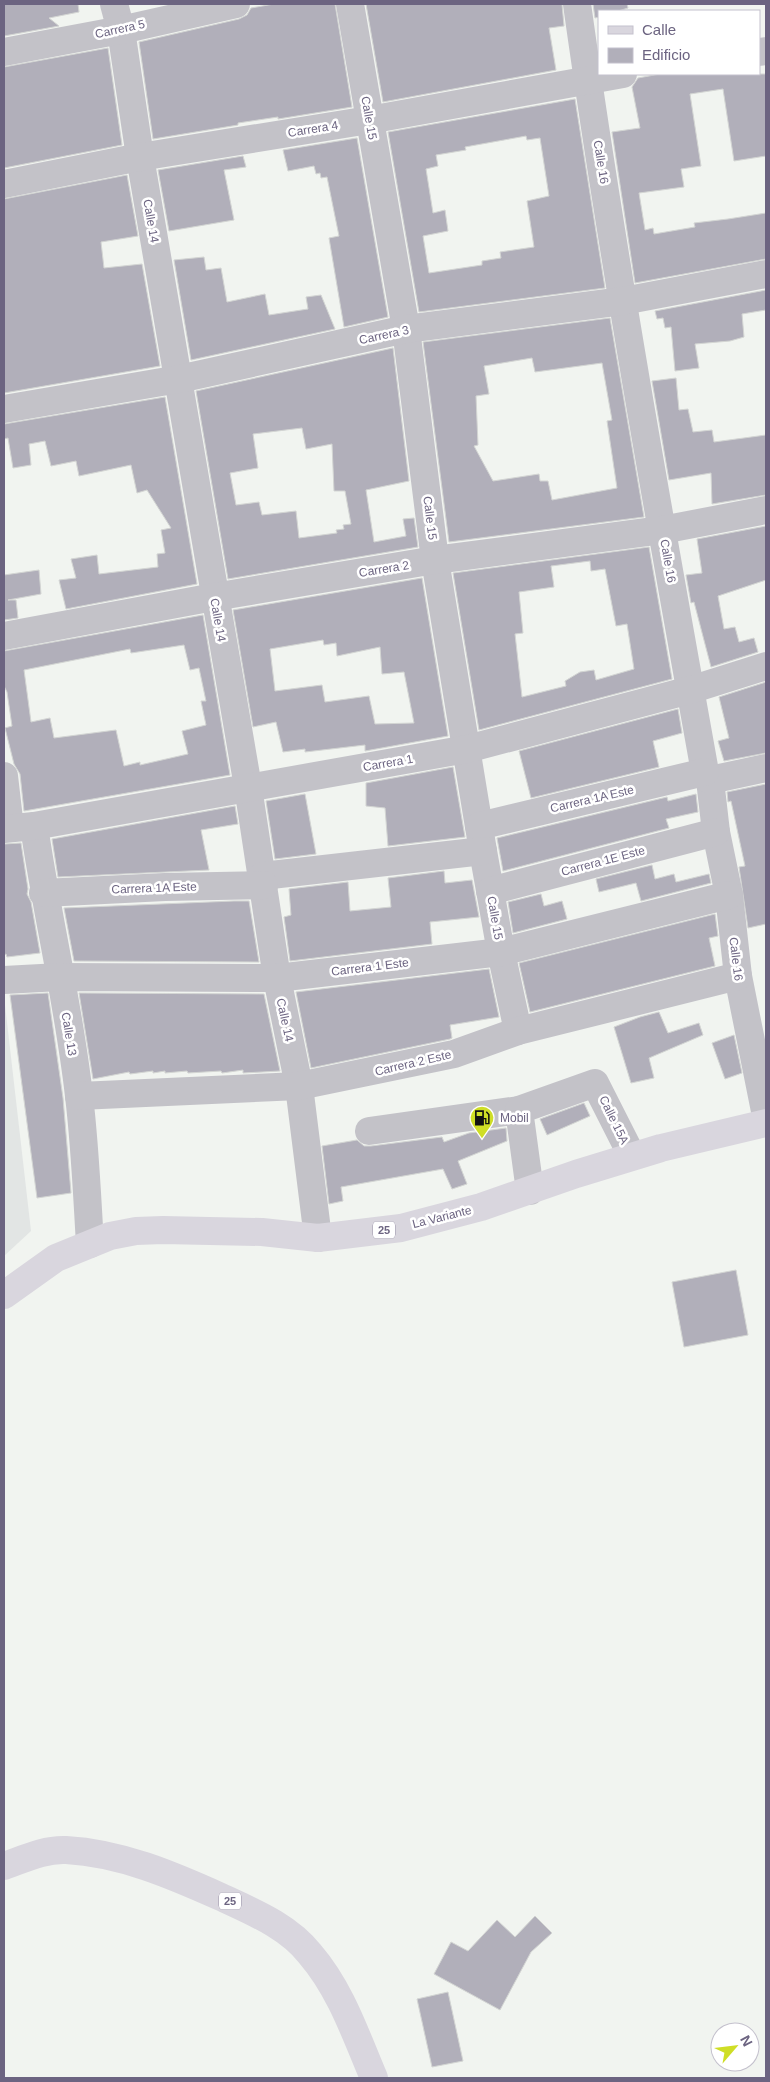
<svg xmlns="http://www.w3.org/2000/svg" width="770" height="2082" font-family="Helvetica,sans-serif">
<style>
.built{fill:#e2e5e4}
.building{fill:#b1afba;stroke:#d3d5d3;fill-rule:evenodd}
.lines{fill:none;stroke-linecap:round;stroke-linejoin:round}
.minor{stroke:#c3c2c8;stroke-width:28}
.major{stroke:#d9d6de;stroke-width:28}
.labels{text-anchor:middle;stroke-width:5;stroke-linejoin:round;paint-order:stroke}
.shield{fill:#fff;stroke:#9892a7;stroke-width:1}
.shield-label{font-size:11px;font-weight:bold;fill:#6c6481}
.street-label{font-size:12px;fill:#6c6481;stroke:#fff}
.poi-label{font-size:12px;fill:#6c6481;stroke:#fff;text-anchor:start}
</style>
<rect width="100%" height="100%" fill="#f1f4f0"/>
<polygon class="built" points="4,996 31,1231 4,1256"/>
<g class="building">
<polygon points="4,4 78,4 79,12 49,18 59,26 4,36"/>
<polygon points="274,4 335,4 352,107 278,119 278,117 238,123 238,125 153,139 139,42 239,19 247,15 251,8"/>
<polygon points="366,4 562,4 564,26 549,28 556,70 383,102"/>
<polygon points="593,4 627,4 628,8 618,11 599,11 599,17 595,18"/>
<polygon points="108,48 122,145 4,168 4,67"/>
<polygon points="660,74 766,74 766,156 734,161 723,89 690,94 701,166 681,169 684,187 639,193 645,230 653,228 654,234 695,227 694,223 728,219 766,213 766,259 635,283 612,132 640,128 632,87 638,78"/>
<path d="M575,99L605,288L419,312L388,132ZM526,136L527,140L540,138L549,196L527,201L534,247L500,252L501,258L482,261V265L429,273L423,236L448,231L445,210L433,213L426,169L438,166L436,155L466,150L465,147Z"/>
<polygon points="357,138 388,317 344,327 329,238 339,236 327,177 321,178 320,173 316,174 314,166 288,171 283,150"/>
<polygon points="243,156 246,167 224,170 234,220 169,231 158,170"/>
<polygon points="127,175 138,236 101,242 104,268 142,264 160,366 4,393 4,199"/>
<polygon points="204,257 206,270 221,268 227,302 265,294 269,315 308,309 306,297 321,295 335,329 191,360 174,260"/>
<polygon points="766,290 766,310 742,314 744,337 730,341 695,344 699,368 675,371 671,327 665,328 663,318 657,319 655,311"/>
<path d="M610,318L644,517L449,542L423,342ZM532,358L535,372L602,363L612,420L607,421L617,488L552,500L548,481H540L539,474L493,481L474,446L478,445L476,396L489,394L484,366Z"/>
<path d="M393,348L409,481L366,490L374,542L406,536L403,519L414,518L418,547L228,579L196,391ZM302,428L306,449L332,444L334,491H345L351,524L343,525L344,529L336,530L337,533L299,538L296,511L262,515L259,502L236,505L230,473L258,468L253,434Z"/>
<polygon points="676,378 679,410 688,409 693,432 712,430 714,442 766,435 766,495 712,504 711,473 669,480 652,381"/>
<polygon points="165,397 197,584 66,609 59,580 76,578 71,559 97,555 99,574 158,567 157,554 165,553 161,530 171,528 147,490 137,493 131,465 79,476 76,461 51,466 45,441 29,444 31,465 13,468 8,438 4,439 4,424"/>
<polygon points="766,526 766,580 718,596 724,629 735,627 739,642 754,638 758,652 711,667 694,602 691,603 686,575 702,573 697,539"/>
<path d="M649,547L672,679L479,730L453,573ZM590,561L591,571L605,569L616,626L627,624L634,669L596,680L594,670L580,672L565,681L566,686L522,697L515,634L523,633L519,592L554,587L551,566Z"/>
<polygon points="39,570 41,594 8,600 16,600 18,618 4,620 4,575"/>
<path d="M422,578L448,736L365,751V745L305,752V749L283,752L276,722L253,727L233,610ZM323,640L324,645L336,643L337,656L380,647L382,674L404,672L414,723L375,724L369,696L325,702L322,685L275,691L270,649Z"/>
<path d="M203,615L230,775L24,811L20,774L14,764L5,728L12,726L7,692L4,686V651ZM184,645L190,670L199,668L206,701H201L206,725L182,731L188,754L140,765V762L124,766L116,730L54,738L50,718L31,722L24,670L130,649L131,653Z"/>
<polygon points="766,682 766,753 724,761 718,741 729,738 719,697"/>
<polygon points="678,709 682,733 653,741 659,767 531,798 519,751"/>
<polygon points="453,767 465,837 388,846 385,808 366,806 366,783"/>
<polygon points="766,784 766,924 748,928 739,867 745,866 731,801 728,802 727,792"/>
<polygon points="305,794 316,854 275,859 266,801"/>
<polygon points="696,794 698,812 666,819 669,828 503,871 497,838 667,797 668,801"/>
<polygon points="235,806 238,824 201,830 209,870 58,877 52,839"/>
<polygon points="21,843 28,889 27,894 31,902 40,953 7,957 6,954 4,955 4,844"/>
<polygon points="652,865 655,879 674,874 676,882 709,874 711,883 641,901 636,883 599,892 596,879"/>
<polygon points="444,871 445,883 472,880 479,917 430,922 432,944 290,961 284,917 291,915 289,889 348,882 350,911 391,907 388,878"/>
<polygon points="541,894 544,906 562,901 567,919 513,933 508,902"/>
<polygon points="234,901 249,901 259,962 74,961 64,908"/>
<polygon points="715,914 718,936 709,938 715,966 530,1012 519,963"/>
<polygon points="489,969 499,1017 450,1025 452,1038 450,1039 311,1068 296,992"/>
<polygon points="48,993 63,1098 71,1193 37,1198 10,995"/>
<polygon points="79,993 264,994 280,1071 243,1073 243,1070 222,1073 221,1071 188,1073 187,1071 165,1073 165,1071 153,1073 153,1071 130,1074 129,1072 93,1079"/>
<polygon points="659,1012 668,1033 699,1023 703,1035 649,1058 654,1078 631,1083 614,1027 640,1017"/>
<polygon points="734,1035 742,1073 725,1079 712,1043"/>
<polygon points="584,1103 590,1116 547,1135 540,1119"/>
<polygon points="506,1128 507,1141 458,1161 467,1184 452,1189 443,1169 341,1187 343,1201 329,1204 322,1146 357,1140 364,1146 371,1146 442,1137 444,1142 469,1133"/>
<polygon points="736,1270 748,1335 684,1347 672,1282"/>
<polygon points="535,1916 552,1933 531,1952 500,2010 434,1974 451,1942 468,1951 497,1920 515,1937"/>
<polygon points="448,1992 463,2061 432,2067 417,1999"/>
</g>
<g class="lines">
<g class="minor">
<polyline points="114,4 121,30 140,157 248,787 277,978 299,1086 318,1238"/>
<polyline points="350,4 406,329 435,560 483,851 501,952 518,1031"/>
<path d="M577,4C613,261 659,516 705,772L710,780L716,832L729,895L738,976L766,1116"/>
<polyline points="4,52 121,30 236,4"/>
<polyline points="759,52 766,51"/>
<polyline points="4,184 140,157 369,120 623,74"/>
<polyline points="4,409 179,379 406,329 623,301 766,274"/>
<polyline points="4,636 214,597 435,560 662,530 766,510"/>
<polyline points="4,776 10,828"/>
<polyline points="710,780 766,768"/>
<path d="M34,826C47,916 69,1005 79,1096C85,1145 87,1195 90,1244"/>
<polyline points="479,826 705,772"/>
<polyline points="4,829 34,826 467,749 690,690 766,666"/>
<polyline points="262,876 483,851"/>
<polyline points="490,891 716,832"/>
<polyline points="43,893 165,887 264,885"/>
<polyline points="4,980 60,977 277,978 501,952 729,895"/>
<polyline points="79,1096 299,1086 454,1054 518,1031 738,976"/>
<polyline points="369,1131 519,1110"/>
<polyline points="530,1191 519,1110 595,1083 632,1156"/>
</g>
<g class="major">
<polyline points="4,1295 56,1258 110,1236 136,1231 163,1230 262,1232 318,1238 401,1228 481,1207 576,1174 661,1148 766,1123"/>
<path d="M4,1866C24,1859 44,1849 66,1850C121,1853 172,1875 221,1897C253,1912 288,1926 310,1954C341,1990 356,2036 374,2078"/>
</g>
</g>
<defs>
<symbol id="fuel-pin" viewBox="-11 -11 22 30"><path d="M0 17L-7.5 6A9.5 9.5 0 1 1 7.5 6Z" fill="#cfde26" stroke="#fff"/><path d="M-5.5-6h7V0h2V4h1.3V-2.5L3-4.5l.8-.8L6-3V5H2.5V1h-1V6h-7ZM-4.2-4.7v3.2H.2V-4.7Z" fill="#111"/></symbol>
</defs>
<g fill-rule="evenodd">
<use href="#fuel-pin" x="468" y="1104" width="28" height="38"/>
</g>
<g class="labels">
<g class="shield">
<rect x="373" y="1221.5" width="22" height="17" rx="4"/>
<rect x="219" y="1892.5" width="22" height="17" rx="4"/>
</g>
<g class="shield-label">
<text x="384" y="1234">25</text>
<text x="230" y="1905">25</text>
</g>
<g class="street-label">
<text transform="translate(120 29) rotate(-12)" y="4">Carrera 5</text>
<text transform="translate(369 118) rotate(80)" y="4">Calle 15</text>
<text transform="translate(313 129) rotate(-9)" y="4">Carrera 4</text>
<text transform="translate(601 162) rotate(81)" y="4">Calle 16</text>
<text transform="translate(151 221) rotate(80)" y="4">Calle 14</text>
<text transform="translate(384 335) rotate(-12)" y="4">Carrera 3</text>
<text transform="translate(430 518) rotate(83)" y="4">Calle 15</text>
<text transform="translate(668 561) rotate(80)" y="4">Calle 16</text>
<text transform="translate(384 569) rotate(-9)" y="4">Carrera 2</text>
<text transform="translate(218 620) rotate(80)" y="4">Calle 14</text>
<text transform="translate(388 763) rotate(-10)" y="4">Carrera 1</text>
<text transform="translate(592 799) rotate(-13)" y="4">Carrera 1A Este</text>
<text transform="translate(603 861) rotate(-15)" y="4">Carrera 1E Este</text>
<text transform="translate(154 888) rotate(-2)" y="4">Carrera 1A Este</text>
<text transform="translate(495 918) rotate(80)" y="4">Calle 15</text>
<text transform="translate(736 959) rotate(83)" y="4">Calle 16</text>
<text transform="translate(370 967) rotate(-7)" y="4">Carrera 1 Este</text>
<text transform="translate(285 1020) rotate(78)" y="4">Calle 14</text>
<text transform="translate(69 1034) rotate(81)" y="4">Calle 13</text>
<text transform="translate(413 1063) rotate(-13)" y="4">Carrera 2 Este</text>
<text transform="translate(614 1120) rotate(64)" y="4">Calle 15A</text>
<text transform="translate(442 1217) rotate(-14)" y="4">La Variante</text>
</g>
<g class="poi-label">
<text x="500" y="1122">Mobil</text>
</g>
</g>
<rect width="770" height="2082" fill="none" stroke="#6c6481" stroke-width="10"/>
<rect x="598" y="10" width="162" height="65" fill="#ffffff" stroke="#c4c1cd"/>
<rect x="608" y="26" width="25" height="8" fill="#d9d6de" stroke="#c4c1cd"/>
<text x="642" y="35" font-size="15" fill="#6c6481">Calle</text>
<rect x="608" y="48" width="25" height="15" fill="#b1afba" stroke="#c4c1cd"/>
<text x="642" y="60" font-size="15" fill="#6c6481">Edificio</text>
<g transform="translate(735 2047) rotate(62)"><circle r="24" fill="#ffffff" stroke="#c4c1cd"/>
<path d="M0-4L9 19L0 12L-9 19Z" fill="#cfde26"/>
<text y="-8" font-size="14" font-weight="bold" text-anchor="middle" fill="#6c6481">N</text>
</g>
</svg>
